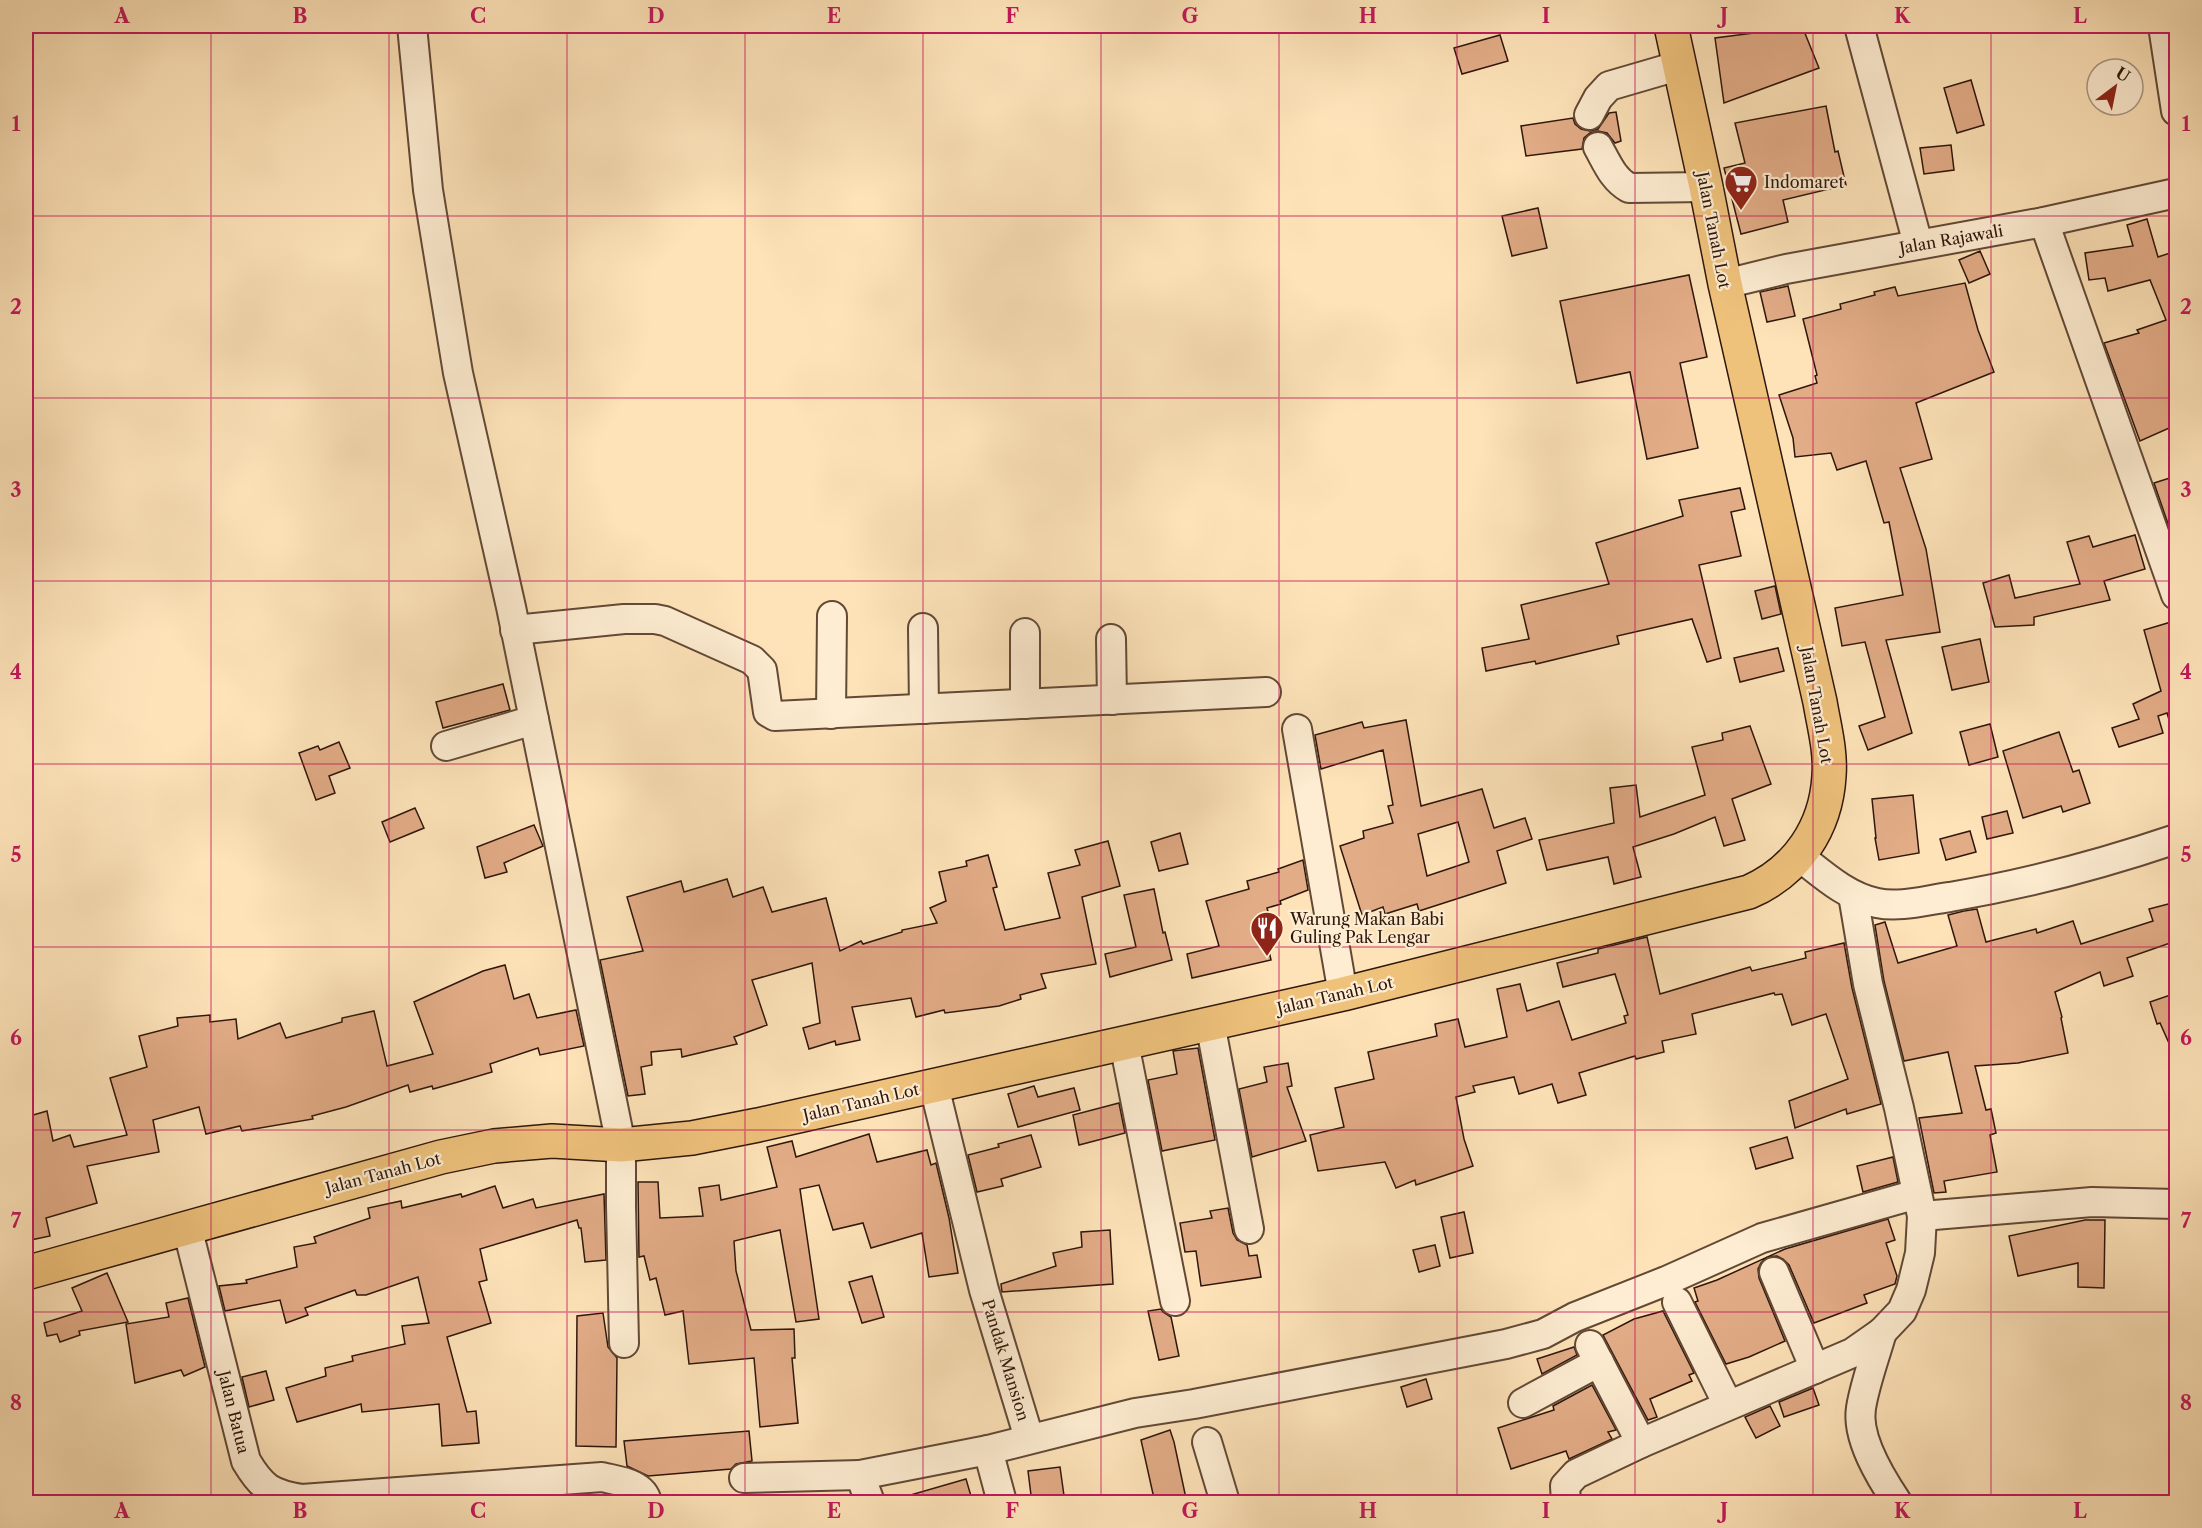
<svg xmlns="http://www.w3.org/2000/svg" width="2202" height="1528" font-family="'Libre Caslon Text',serif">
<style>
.building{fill:#e2ac87;stroke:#2e160b;stroke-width:1.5;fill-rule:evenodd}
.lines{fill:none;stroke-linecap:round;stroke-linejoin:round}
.minor-casing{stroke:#624936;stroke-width:32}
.major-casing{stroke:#2e160b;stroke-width:36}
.minor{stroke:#feedd2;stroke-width:28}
.major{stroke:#efc27c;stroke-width:33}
.grid{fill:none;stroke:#c2185b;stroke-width:1.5;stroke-opacity:0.55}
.labels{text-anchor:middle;stroke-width:4.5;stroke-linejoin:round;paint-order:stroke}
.poi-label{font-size:16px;fill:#2e160b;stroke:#feedd2;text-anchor:start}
.street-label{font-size:16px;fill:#2e160b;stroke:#feedd2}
.neatline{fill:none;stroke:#c2185b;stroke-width:2}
.grid-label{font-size:20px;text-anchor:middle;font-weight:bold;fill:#c2185b}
</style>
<rect width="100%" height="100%" fill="#fee3b9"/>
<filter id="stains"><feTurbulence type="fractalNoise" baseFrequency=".00333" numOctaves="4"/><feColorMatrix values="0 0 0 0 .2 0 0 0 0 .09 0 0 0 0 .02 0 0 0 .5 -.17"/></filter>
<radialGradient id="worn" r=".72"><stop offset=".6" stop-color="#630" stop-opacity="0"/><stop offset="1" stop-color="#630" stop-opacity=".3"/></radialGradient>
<g class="building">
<polygon points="1776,26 1802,26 1819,68 1724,103 1715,38 1778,30"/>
<polygon points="1500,35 1508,61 1462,74 1454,48"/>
<polygon points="1971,80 1984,125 1957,133 1944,88"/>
<polygon points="1826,106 1835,152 1838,151 1846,185 1783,200 1788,222 1741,234 1724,168 1745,163 1735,123"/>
<polygon points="1616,112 1621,141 1615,143 1607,133 1598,131 1590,133 1584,138 1582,149 1526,156 1521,126 1573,118 1575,124 1581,129 1590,131 1598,129 1609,113"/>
<polygon points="1951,145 1954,170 1924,174 1920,148"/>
<polygon points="1538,208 1547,248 1512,256 1502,216"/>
<polygon points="2147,219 2158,257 2176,251 2176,425 2140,441 2104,343 2139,333 2137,330 2166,320 2150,280 2108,291 2105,278 2089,280 2085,253 2133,246 2127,225"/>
<polygon points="1980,251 1990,274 1969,283 1959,260"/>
<polygon points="1689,275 1707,357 1680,363 1698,448 1647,459 1630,372 1577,383 1560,301"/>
<polygon points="1965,283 1978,330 1994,372 1916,403 1932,459 1900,468 1926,549 1940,632 1886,640 1912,733 1868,750 1859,726 1885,717 1865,642 1842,646 1835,608 1903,595 1889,522 1884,523 1866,461 1837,470 1831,453 1795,457 1793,438 1779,395 1817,383 1815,376 1817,375 1803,319 1841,309 1840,304 1875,295 1874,292 1895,287 1898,296"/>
<polygon points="1788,286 1795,316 1767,322 1760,292"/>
<polygon points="2176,476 2176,547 2154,483"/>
<polygon points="1740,488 1745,509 1731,512 1741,556 1699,565 1721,658 1707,662 1692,619 1617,636 1619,644 1536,664 1535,661 1486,671 1482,648 1529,639 1521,605 1609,584 1596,543 1683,516 1679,500"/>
<polygon points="2135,535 2145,569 2104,581 2110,600 2034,617 2034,625 1995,627 1983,583 2009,575 2015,598 2080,584 2067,542 2089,536 2093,547"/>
<polygon points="1775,586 1781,614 1762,619 1755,591"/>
<polygon points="2171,622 2176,641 2176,722 2170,723 2167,713 2158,716 2163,733 2119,747 2112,728 2139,719 2133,704 2161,691 2144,630"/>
<polygon points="1980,639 1989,682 1952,690 1942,647"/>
<polygon points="1778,648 1784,671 1740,682 1734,658"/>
<polygon points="503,684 510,710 443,728 436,702"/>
<path d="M1406,720L1421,806L1482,789L1494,828L1525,818L1532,839L1497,851L1506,883L1419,911L1417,904L1385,914L1383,907L1362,915L1340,846L1364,838L1363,831L1393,823L1388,806L1393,805L1383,750L1321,769L1315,735L1362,722L1364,728ZM1458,822L1469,862L1427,876L1418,834Z"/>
<polygon points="1990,724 1998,757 1969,765 1960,732"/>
<polygon points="1750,726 1771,784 1732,799 1745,840 1724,846 1715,817 1674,834 1633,847 1641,877 1614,884 1608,857 1547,870 1539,840 1614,823 1610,788 1636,785 1640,817 1705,795 1692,747 1723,740 1722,733"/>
<polygon points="2059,732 2073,772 2079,770 2090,803 2063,812 2061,806 2023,818 2003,751"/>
<polygon points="339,742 350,768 329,776 335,793 316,800 299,753 318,746 320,750"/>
<polygon points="1913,795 1919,853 1879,860 1875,838 1876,838 1872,799"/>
<polygon points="415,808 424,828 390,842 382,822"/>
<polygon points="2007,811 2013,833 1987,839 1982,817"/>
<polygon points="534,825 543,846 504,863 507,872 485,878 477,847"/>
<polygon points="1970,831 1976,852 1946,860 1940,839"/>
<polygon points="1180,833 1188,864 1159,871 1151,842"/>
<polygon points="1108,841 1120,886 1082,897 1096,964 1041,974 1046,988 1020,995 1021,999 999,1006 945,1013 944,1010 916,1017 911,998 852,1007 860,1040 836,1045 835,1041 809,1049 803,1028 820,1023 812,963 752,980 767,1025 734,1037 737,1044 682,1057 681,1049 651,1052 652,1065 641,1067 645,1094 628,1096 600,960 643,951 627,897 681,881 684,892 727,879 733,897 763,887 772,912 826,898 840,951 861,941 863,944 902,932 902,930 937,923 930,908 946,901 939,872 967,866 966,861 988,855 997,887 993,888 1005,930 1060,918 1048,873 1080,865 1075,850"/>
<polygon points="1303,860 1308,890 1280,901 1281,904 1267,908 1276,940 1267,942 1271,960 1192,978 1187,954 1219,946 1206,901 1249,889 1247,881 1279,872 1278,869"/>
<polygon points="1154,889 1163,933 1165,932 1172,960 1110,977 1105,954 1136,947 1124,895"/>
<polygon points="2176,902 2176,941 2127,958 2133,976 2104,986 2100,972 2055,992 2062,1017 2061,1018 2068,1053 2018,1063 1975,1066 1986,1110 1991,1109 1996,1133 1990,1135 1997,1172 1944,1181 1946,1192 1934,1193 1919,1118 1962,1113 1948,1052 1904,1061 1884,981 1875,925 1885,922 1898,963 1957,946 1948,915 1964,911 1977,909 1986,942 2036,929 2037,933 2073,921 2081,944 2153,921 2149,909"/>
<polygon points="1647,937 1660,994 1750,967 1752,971 1806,958 1805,952 1844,943 1852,988 1881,1104 1847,1114 1846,1109 1795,1128 1789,1101 1848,1079 1826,1014 1792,1025 1782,994 1775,995 1774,993 1692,1014 1696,1034 1662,1041 1664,1052 1636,1059 1635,1056 1579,1073 1586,1095 1558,1103 1552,1084 1519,1094 1514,1077 1473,1086 1475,1092 1456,1097 1464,1139 1473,1166 1416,1185 1415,1180 1396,1188 1385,1162 1318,1171 1310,1135 1344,1127 1335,1088 1374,1079 1368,1052 1437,1036 1435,1024 1458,1019 1465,1047 1507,1037 1497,989 1520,984 1527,1011 1559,1001 1572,1040 1626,1023 1624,1016 1628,1015 1615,974 1563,987 1557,963 1598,953 1598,949"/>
<polygon points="505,965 514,999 529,994 537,1018 576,1010 584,1046 540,1055 538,1048 490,1064 492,1072 458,1082 433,1089 432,1086 410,1092 408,1085 346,1107 312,1116 313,1119 242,1131 240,1126 206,1134 199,1107 153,1120 159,1152 87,1166 97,1203 46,1218 50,1236 26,1241 26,1117 47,1111 53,1141 70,1135 74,1147 127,1135 110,1078 147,1067 139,1036 178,1026 177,1018 210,1015 210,1022 236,1019 238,1039 280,1023 286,1038 342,1022 342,1018 374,1011 387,1066 433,1054 414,1002 483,971"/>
<polygon points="2176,993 2176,1059 2160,1023 2157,1024 2150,1002"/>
<polygon points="1198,1048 1215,1140 1162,1151 1148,1080 1177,1074 1173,1051"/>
<polygon points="1288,1063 1292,1086 1287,1087 1306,1141 1252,1157 1239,1089 1267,1082 1264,1067"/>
<polygon points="1034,1086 1038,1097 1074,1088 1080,1110 1018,1127 1008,1094"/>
<polygon points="1119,1103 1125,1133 1079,1145 1073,1115"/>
<polygon points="869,1134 877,1162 927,1150 931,1165 936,1163 949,1218 958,1273 929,1277 922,1233 871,1248 863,1223 833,1230 819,1185 800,1189 819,1319 796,1322 780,1230 734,1241 736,1271 751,1330 794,1329 795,1358 792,1358 798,1423 760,1427 754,1358 689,1364 683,1311 665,1315 656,1278 650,1280 644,1256 639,1257 638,1182 658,1182 660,1218 703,1216 699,1188 719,1185 721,1200 777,1187 767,1147 792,1141 796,1157"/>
<polygon points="1031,1135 1041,1167 1001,1179 1003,1186 977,1192 968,1155 999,1147 998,1144"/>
<polygon points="1787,1137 1793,1158 1756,1169 1750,1148"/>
<polygon points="1893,1157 1898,1182 1863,1192 1857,1166"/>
<polygon points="495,1186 503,1208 533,1199 536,1208 604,1194 606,1260 585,1262 581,1228 579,1228 577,1220 480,1249 487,1280 479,1282 491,1323 447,1337 467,1412 476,1411 479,1443 442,1446 439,1404 362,1412 361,1404 297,1422 286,1388 326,1376 325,1368 353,1361 352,1356 405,1344 402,1326 429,1323 418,1277 366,1295 357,1295 355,1290 305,1308 308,1315 286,1323 280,1300 225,1311 219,1286 247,1283 246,1280 297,1267 294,1247 316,1243 314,1237 370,1218 368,1208 401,1201 402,1208 461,1194 462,1197"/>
<polygon points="1228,1208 1233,1233 1237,1240 1247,1245 1249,1256 1257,1255 1261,1277 1201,1286 1196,1251 1185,1252 1180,1223 1212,1218 1210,1211"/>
<polygon points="1464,1212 1473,1253 1450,1258 1441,1217"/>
<polygon points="1888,1219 1895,1240 1886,1243 1897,1276 1895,1284 1864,1295 1867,1303 1814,1323 1789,1265 1783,1259 1777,1256 1767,1257 1761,1263 1758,1269 1759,1278 1785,1341 1749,1357 1726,1364 1695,1302 1698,1301 1694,1288 1717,1280 1785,1249"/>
<polygon points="2085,1220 2105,1220 2104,1288 2078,1287 2078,1263 2018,1276 2009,1236"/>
<polygon points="1110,1230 1113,1284 1002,1292 1001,1284 1056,1266 1053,1253 1082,1247 1081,1232"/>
<polygon points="1435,1245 1440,1266 1419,1272 1413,1250"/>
<polygon points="107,1273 128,1322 79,1331 80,1335 60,1342 57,1334 47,1336 44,1323 82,1311 72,1288"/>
<polygon points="872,1276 884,1317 862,1323 849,1282"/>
<polygon points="188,1298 205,1367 184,1376 181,1370 135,1383 126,1324 169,1317 166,1303"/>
<polygon points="1161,1309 1163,1312 1171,1317 1179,1356 1159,1360 1148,1311"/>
<polygon points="1663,1311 1694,1373 1689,1375 1692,1381 1650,1399 1657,1417 1648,1420 1603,1335 1634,1319"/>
<polygon points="603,1313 608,1347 617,1358 616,1447 576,1446 577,1316"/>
<polygon points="1574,1347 1577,1355 1542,1374 1537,1359"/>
<polygon points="266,1371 274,1400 249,1407 242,1377"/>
<polygon points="1426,1379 1432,1399 1407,1407 1401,1387"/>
<polygon points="1592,1385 1616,1430 1608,1432 1612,1439 1569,1459 1566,1451 1511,1469 1498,1428 1554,1410 1553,1406"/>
<polygon points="1813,1388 1819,1405 1784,1417 1779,1402"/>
<polygon points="1770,1406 1780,1426 1756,1438 1745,1417"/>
<polygon points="1170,1430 1174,1442 1187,1503 1155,1503 1141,1440"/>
<polygon points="749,1431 752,1461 736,1464 731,1469 648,1476 627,1466 624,1441"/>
<polygon points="1060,1467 1065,1503 1032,1503 1028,1471"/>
<polygon points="966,1479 973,1503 908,1503 907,1496"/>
</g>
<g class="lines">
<defs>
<g id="minor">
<polyline points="412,26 428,190 458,373 511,607 621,1145 621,1206 624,1343"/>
<polyline points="1859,26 1918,244"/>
<polyline points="2163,26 2176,111"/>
<polyline points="1589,115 1598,98 1609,86 1681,65"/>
<path d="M1598,147C1607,163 1613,179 1629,188L1706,187"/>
<polyline points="2044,222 2176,595"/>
<polyline points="1725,284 1786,269 2044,222 2176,193"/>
<polyline points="923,628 924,709"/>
<polyline points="515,630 624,619 655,619 665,621 752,660 762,670 768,712 775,716 1266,692"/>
<polyline points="1025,633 1025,704"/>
<polyline points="1111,639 1112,700"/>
<polyline points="831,714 832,616"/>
<polyline points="1297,729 1343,994"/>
<polyline points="446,746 534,720"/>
<path d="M1799,856C1822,874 1847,897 1877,903C1900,908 1926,900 1950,897C2027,884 2102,864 2176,839"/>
<polyline points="1210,1023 1249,1229"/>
<polyline points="1124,1043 1175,1301"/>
<polyline points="934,1086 984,1290 1029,1438"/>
<polyline points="1922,1216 2092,1202 2176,1204"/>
<path d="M187,1227L246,1461C262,1488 271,1494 302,1499L602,1477C618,1481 643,1483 647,1502"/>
<polyline points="1774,1272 1815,1369"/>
<polyline points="1677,1302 1728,1405"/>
<path d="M1882,1332C1875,1357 1865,1383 1861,1408C1856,1438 1881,1478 1897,1502"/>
<polyline points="1590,1345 1641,1443"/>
<polyline points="1523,1403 1599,1362"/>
<polyline points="1207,1442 1225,1502"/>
<polyline points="988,1450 1002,1502"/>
<polyline points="744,1478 860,1475"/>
<polyline points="870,1502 860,1475 988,1450 1135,1413 1194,1404 1506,1344 1543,1334 1575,1317 1666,1281 1762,1238 1917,1194"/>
<polyline points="1566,1502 1565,1486 1576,1474 1641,1443 1852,1353 1882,1332 1902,1311 1911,1290 1920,1253 1922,1216 1899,1108 1868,984 1853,895"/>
</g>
<path id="major" d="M26,1273L441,1157L494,1146L552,1141L621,1145L692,1138L758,1125L1343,994L1749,892C1797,871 1826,828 1829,776C1831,751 1824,726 1820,702L1725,284L1706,187L1671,26"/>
</defs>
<use href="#minor" class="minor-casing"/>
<use href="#major" class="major-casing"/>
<use href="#minor" class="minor"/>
<use href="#major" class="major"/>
</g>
<path class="grid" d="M211,26V1502M389,26V1502M567,26V1502M745,26V1502M923,26V1502M1101,26V1502M1279,26V1502M1457,26V1502M1635,26V1502M1813,26V1502M1991,26V1502M26,216H2176M26,398H2176M26,581H2176M26,764H2176M26,947H2176M26,1130H2176M26,1312H2176"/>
<defs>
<symbol id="supermarket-pin" viewBox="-11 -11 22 30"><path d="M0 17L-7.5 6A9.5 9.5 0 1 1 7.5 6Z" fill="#8f2418" stroke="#feedd2"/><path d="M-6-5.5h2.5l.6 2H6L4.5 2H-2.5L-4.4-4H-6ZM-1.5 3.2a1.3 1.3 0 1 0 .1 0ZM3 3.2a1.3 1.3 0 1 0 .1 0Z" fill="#fff"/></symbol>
<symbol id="restaurant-pin" viewBox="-11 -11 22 30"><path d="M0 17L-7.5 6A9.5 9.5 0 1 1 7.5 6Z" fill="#8f2418" stroke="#feedd2"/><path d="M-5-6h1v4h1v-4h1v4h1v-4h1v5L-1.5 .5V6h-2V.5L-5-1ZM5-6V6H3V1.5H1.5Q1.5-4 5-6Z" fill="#fff"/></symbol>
</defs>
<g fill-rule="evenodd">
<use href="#supermarket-pin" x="1722" y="163" width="38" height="52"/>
<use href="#restaurant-pin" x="1248" y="909" width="38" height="52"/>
</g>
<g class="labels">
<g class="poi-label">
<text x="1764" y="188">Indomaret</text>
<text x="1290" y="925">Warung Makan Babi<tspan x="1290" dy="18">Guling Pak Lengar</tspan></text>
</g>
<g class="street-label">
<text transform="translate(1714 230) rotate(79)" y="6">Jalan Tanah Lot</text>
<text transform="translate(1951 239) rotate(-10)" y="6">Jalan Rajawali</text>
<text transform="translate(1817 705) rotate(80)" y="6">Jalan Tanah Lot</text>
<text transform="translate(1335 995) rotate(-13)" y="6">Jalan Tanah Lot</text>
<text transform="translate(861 1102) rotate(-13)" y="6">Jalan Tanah Lot</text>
<text transform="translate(383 1173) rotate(-15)" y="6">Jalan Tanah Lot</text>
<text transform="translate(1006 1360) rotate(73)" y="6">Pandak Mansion</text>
<text transform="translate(234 1412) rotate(76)" y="6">Jalan Batua</text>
</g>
</g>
<rect width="2202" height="1528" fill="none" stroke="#fee3b9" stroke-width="66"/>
<g transform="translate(2115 87) rotate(32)"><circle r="28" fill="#feedd2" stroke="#ab9782" stroke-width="1.5"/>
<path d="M0-4.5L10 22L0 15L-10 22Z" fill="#8f2418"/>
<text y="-9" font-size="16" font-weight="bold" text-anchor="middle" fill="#2e160b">U</text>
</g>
<rect x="33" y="33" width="2136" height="1462" class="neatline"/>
<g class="grid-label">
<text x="122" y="23">A</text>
<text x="300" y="23">B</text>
<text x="478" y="23">C</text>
<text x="656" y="23">D</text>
<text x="834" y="23">E</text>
<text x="1012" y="23">F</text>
<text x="1190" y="23">G</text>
<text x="1368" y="23">H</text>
<text x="1546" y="23">I</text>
<text x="1724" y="23">J</text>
<text x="1902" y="23">K</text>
<text x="2080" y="23">L</text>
<text x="16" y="131">1</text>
<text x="2186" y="131">1</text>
<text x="16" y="314">2</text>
<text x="2186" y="314">2</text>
<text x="16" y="497">3</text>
<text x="2186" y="497">3</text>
<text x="16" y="679">4</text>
<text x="2186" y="679">4</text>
<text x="16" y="862">5</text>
<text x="2186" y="862">5</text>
<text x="16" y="1045">6</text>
<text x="2186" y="1045">6</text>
<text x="16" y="1228">7</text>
<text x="2186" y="1228">7</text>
<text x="16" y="1410">8</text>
<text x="2186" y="1410">8</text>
<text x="122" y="1518">A</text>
<text x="300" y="1518">B</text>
<text x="478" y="1518">C</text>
<text x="656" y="1518">D</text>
<text x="834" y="1518">E</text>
<text x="1012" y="1518">F</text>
<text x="1190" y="1518">G</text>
<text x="1368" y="1518">H</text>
<text x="1546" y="1518">I</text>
<text x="1724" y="1518">J</text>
<text x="1902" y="1518">K</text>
<text x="2080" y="1518">L</text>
</g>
<rect width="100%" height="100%" filter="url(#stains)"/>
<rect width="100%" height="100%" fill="url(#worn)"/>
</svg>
